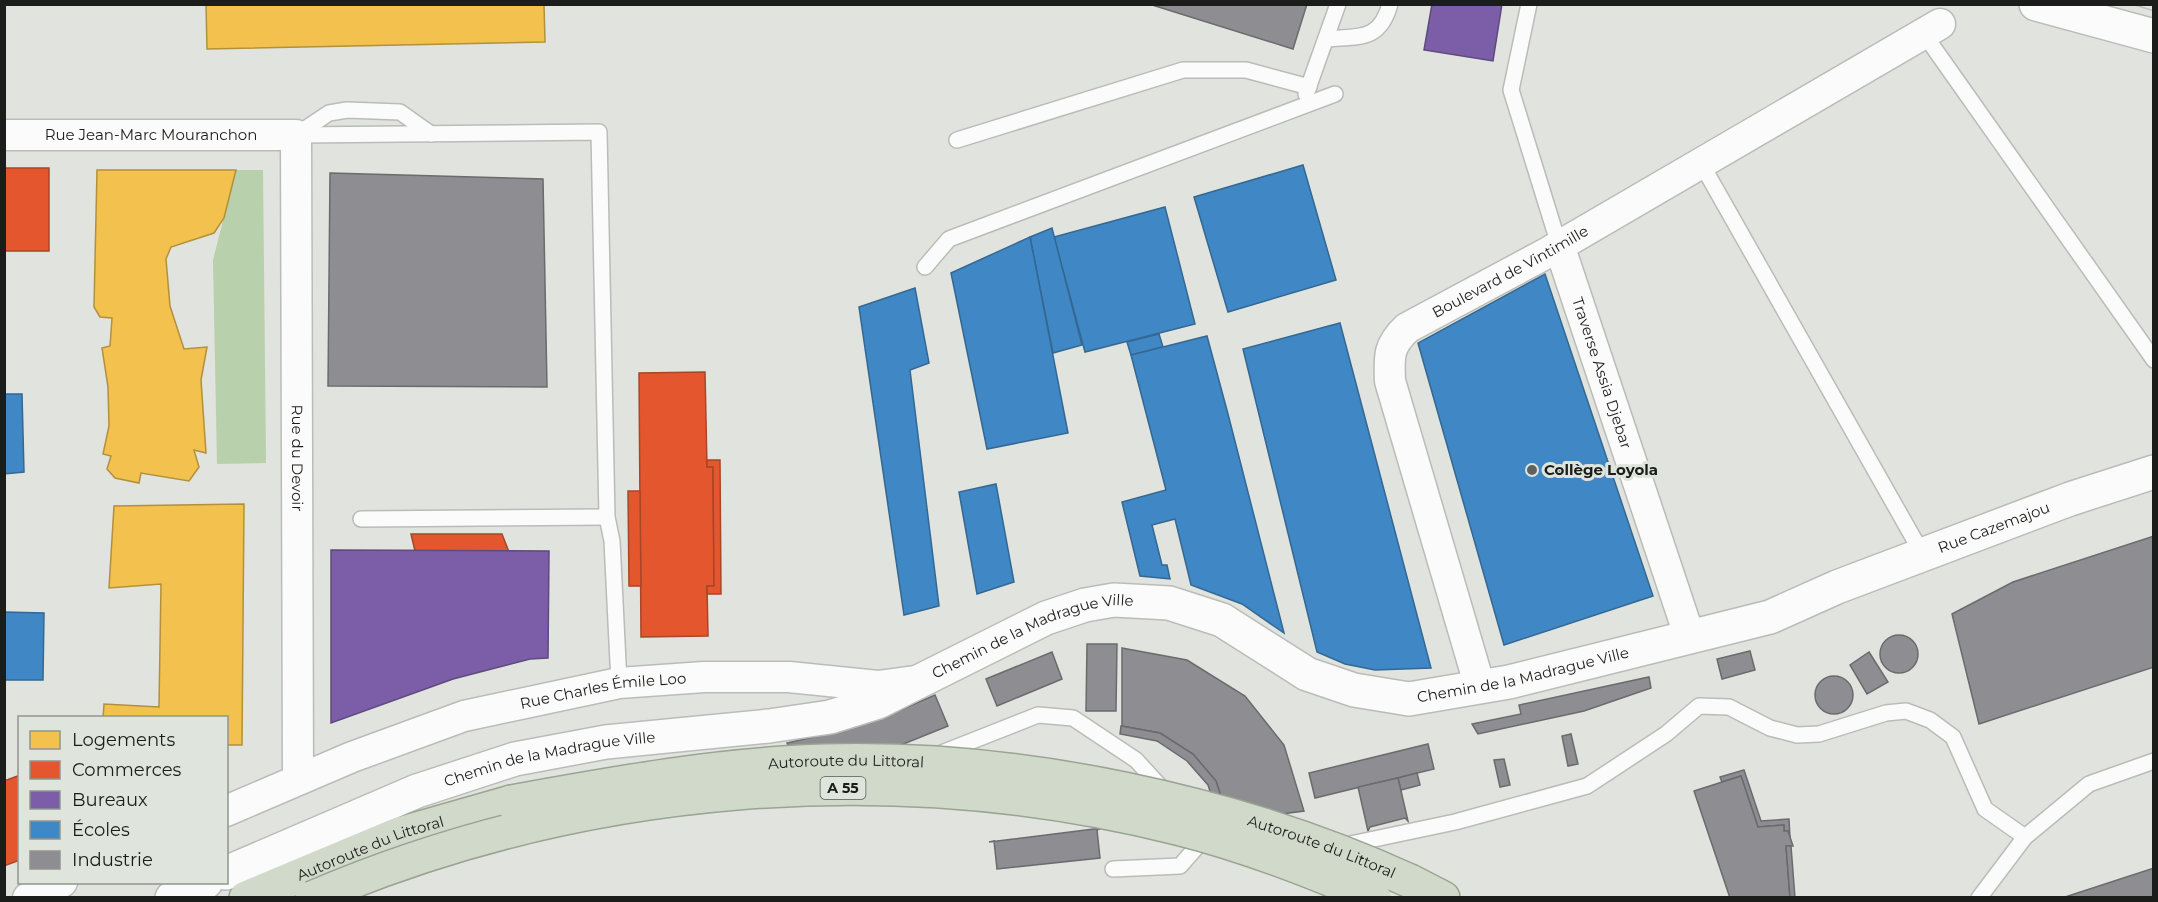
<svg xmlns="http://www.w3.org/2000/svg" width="2158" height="902" font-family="Montserrat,sans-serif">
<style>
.green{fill:#b8d0ac}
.homes{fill:#f2c14e;stroke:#b2903e;stroke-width:1.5}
.shops{fill:#e4572e;stroke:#a84628;stroke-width:1.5}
.offices{fill:#7b5ea7;stroke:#5e4a7d;stroke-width:1.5}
.schools{fill:#3f88c5;stroke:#346892;stroke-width:1.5}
.industry{fill:#8d8d92;stroke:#6b6b6e;stroke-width:1.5}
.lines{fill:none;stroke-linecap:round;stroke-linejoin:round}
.service-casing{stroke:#babcb8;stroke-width:18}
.minor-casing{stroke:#babcb8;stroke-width:33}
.tertiary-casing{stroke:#babcb8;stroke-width:36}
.motorway-casing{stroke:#99a492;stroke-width:36}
.service{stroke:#fafbfa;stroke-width:15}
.minor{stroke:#fafbfa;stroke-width:30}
.tertiary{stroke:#fafbfa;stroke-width:33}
.motorway{stroke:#d1daca;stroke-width:33}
.tram{stroke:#bfc0bf;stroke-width:1.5}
.motorway-bridge-casing{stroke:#99a492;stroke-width:36;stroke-linecap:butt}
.motorway-bridge{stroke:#d1daca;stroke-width:33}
.poi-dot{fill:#60625f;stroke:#dfe5dc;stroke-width:2}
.labels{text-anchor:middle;stroke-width:6;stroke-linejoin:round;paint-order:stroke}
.shield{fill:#dfe5dc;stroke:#565954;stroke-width:1.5}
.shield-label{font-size:14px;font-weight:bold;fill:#1b1d1a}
.street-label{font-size:15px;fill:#1b1d1a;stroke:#dfe5dc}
.poi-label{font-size:15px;font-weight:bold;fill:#1b1d1a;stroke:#dfe5dc;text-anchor:start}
</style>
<rect width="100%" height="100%" fill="#e0e3de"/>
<polygon class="green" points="236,170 263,170 266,463 217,464 213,260"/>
<g class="homes">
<polygon points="206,4 544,4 545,42 207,49"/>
<polygon points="97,170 236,170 224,218 214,233 171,247 166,259 170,306 184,349 207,347 201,380 206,453 194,450 199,467 189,481 141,473 139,483 115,478 107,469 111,456 103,454 109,426 108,387 102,348 110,346 112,318 100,317 94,307"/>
<polygon points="244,504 242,745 226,745 226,718 103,718 104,704 159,707 161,584 109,588 114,506"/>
</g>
<g class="shops">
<rect x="4" y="168" width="45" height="83"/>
<polygon points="705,372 707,467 713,467 714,586 707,586 708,636 641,637 639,373"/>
<polygon points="707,460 720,460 721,594 707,594 707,586 714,586 713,467 707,467"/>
<polygon points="628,491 640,491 641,586 629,586"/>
<polygon points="411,534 502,534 509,552 415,551"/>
<polygon points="20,775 20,860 4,866 4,781"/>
</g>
<g class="offices">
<polygon points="1432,4 1502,4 1493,61 1424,50"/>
<polygon points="331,550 549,551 548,658 530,659 453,679 331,723"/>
</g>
<g class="schools">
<polygon points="1303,165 1336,280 1228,312 1194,197"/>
<polygon points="1165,207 1195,324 1085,352 1054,237"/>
<polygon points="1052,228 1082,345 1053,353 1030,237"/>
<polygon points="1030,237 1068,433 987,449 951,273"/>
<polygon points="1545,274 1653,596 1504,645 1418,343"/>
<polygon points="915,288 929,363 910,370 939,606 904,615 859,307"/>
<polygon points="1340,323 1431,668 1375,670 1345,664 1317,652 1243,349"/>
<polygon points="1159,334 1163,347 1131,355 1127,342"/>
<polygon points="1207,336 1228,414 1284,633 1242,604 1191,585 1175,519 1152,525 1162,565 1167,565 1170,579 1140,576 1122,502 1166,490 1131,355"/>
<polygon points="4,394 22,394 24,472 4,474"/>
<polygon points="996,484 1014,582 977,594 959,492"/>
<polygon points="4,612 44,613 43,680 4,680"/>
</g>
<g class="industry">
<polygon points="1149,4 1307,4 1293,49"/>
<polygon points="330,173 543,179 547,387 328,386"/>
<polygon points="2154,536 2154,667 1979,724 1952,614 2013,582"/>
<circle cx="1899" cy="654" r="19"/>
<polygon points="1087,644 1117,644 1116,711 1086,711"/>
<polygon points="1122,648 1187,660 1245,696 1284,745 1304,811 1229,821 1216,781 1193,754 1160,733 1122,726"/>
<polygon points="1750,651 1755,670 1722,679 1717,659"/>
<polygon points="1052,652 1062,679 997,706 986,679"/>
<polygon points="1869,652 1888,682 1867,694 1850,665"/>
<circle cx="1834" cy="695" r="19"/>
<polygon points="1649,677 1651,688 1584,711 1478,734 1472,724 1521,714 1519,705"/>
<polygon points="935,695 948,726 804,784 787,743 840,731 891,714"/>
<polygon points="1121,726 1160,733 1193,754 1216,781 1229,821 1220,822 1208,785 1187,761 1157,741 1120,734"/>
<polygon points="1571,734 1578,764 1568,766 1562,736"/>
<polygon points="1428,744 1434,769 1315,798 1309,773"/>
<polygon points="1504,759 1510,785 1500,787 1494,760"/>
<polygon points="1744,770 1761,821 1789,819 1790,838 1788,831 1784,831 1784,825 1758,827 1741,776 1722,782 1720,777"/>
<polygon points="1417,773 1420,785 1401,790 1398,778"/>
<polygon points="1741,776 1758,827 1784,825 1784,831 1788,831 1793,846 1786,846 1790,898 1730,898 1694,791"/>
<polygon points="1398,778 1408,821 1405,818 1370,827 1368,831 1358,787"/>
<polygon points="1102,828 1097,830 1100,858 997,869 994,841 989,842"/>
<polygon points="1786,846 1791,846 1795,898 1790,898"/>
<polygon points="2154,868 2154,898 2062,898"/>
</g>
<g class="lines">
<defs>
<g id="service">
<polyline points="1529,4 1511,90 1559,245"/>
<polyline points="1924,34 2154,360"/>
<path d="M1327,39C1360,36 1380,41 1390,4"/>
<polyline points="1306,94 1338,4"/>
<polyline points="296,135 599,132 607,517 612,541 619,683"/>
<polyline points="296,135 329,113 347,110 400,112 431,134"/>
<polyline points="957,140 1183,70 1246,70 1309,87"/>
<polyline points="1701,163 1923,555"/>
<polyline points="925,267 949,239 1335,94"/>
<polyline points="361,519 607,517"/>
<polyline points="939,754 1038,715 1073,718 1136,760 1168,795"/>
<polyline points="1341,846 1455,822 1587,786 1666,734 1699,706 1729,707 1770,728 1797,735 1819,734 1886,713 1906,711 1930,720 1953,737 1985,809 2025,837"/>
<polyline points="1113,869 1180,866 1201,842"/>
<polyline points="1979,898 2025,837 2089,784 2154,761"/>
</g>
<g id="minor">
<path id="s1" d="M4,135H296L298,779"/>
<path id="s2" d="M1559,245L1690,638"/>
<path id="s3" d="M1480,687L1390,381C1389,356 1388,346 1407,328L1547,253L1940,24"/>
<path id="s4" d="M226,811L352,757L464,716L619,683L704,677H789L878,686L915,681"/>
<polyline points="28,898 62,882"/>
</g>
<g id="tertiary">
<polyline points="2036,4 2154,36"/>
<path id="s5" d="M226,873L417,791L515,759L606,742L769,726L830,717L878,702L1046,618L1085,605L1114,600L1169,603L1222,620L1307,674L1354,690L1409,699L1509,682L1770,617L1837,587L2070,499L2154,472"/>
<polyline points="172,898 206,882"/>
</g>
<g id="motorway">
<polyline points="1410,881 1443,898"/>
<path id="s6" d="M246,898L399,834L511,802"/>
</g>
</defs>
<use href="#service" class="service-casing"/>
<use href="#minor" class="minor-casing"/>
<use href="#tertiary" class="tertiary-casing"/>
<use href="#motorway" class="motorway-casing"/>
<use href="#service" class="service"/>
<use href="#minor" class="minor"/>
<use href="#tertiary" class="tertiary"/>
<use href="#motorway" class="motorway"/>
<polyline class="tram" points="2132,4 2154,11"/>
<defs>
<g id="motorway-bridge">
<path id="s7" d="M511,802C616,783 720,764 826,761C1019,756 1235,801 1410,881"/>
<path d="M312,898C583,782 892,757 1177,828C1245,845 1310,870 1374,898"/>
</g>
</defs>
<use href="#motorway-bridge" class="motorway-bridge-casing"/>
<use href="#motorway-bridge" class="motorway-bridge"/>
</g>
<circle class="poi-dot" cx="1532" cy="470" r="6"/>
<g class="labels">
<rect class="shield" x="820.5" y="777" width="45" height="22" rx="4.5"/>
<g class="shield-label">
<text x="843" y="793">A 55</text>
</g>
<g class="street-label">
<text dy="5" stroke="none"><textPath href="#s1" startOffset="147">Rue Jean-Marc Mouranchon</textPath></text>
<text dy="5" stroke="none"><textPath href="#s3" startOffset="495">Boulevard de Vintimille</textPath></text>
<text dy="5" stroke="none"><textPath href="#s2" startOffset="135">Traverse Assia Djebar</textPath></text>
<text dy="5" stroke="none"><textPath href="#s1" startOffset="615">Rue du Devoir</textPath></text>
<text dy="5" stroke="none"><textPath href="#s5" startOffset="1866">Rue Cazemajou</textPath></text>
<text dy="5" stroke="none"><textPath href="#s5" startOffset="849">Chemin de la Madrague Ville</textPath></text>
<text dy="5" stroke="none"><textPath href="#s5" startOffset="1371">Chemin de la Madrague Ville</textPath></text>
<text dy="5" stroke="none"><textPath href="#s4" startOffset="398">Rue Charles Émile Loo</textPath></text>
<text dy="5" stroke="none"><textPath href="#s5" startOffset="345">Chemin de la Madrague Ville</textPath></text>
<text dy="5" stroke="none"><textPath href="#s7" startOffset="338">Autoroute du Littoral</textPath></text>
<text dy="5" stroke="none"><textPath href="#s7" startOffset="824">Autoroute du Littoral</textPath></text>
<text dy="5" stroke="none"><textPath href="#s6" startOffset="134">Autoroute du Littoral</textPath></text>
</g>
<g class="poi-label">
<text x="1544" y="475">Collège Loyola</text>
</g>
</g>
<rect width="2158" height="902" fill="none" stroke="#1b1d1a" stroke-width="12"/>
<rect x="18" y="716" width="210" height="168" fill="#dfe5dc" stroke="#91958e" stroke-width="1.5"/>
<rect x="30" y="731" width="30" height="18" fill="#f2c14e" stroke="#91958e" stroke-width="1.5"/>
<text x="72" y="746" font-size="18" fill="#1b1d1a">Logements</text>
<rect x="30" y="761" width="30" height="18" fill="#e4572e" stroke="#91958e" stroke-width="1.5"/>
<text x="72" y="776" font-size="18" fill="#1b1d1a">Commerces</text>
<rect x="30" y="791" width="30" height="18" fill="#7b5ea7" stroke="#91958e" stroke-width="1.5"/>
<text x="72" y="806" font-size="18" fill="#1b1d1a">Bureaux</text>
<rect x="30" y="821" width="30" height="18" fill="#3f88c5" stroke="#91958e" stroke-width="1.5"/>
<text x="72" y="836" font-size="18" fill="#1b1d1a">Écoles</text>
<rect x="30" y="851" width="30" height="18" fill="#8d8d92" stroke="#91958e" stroke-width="1.5"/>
<text x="72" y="866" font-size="18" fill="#1b1d1a">Industrie</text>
</svg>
